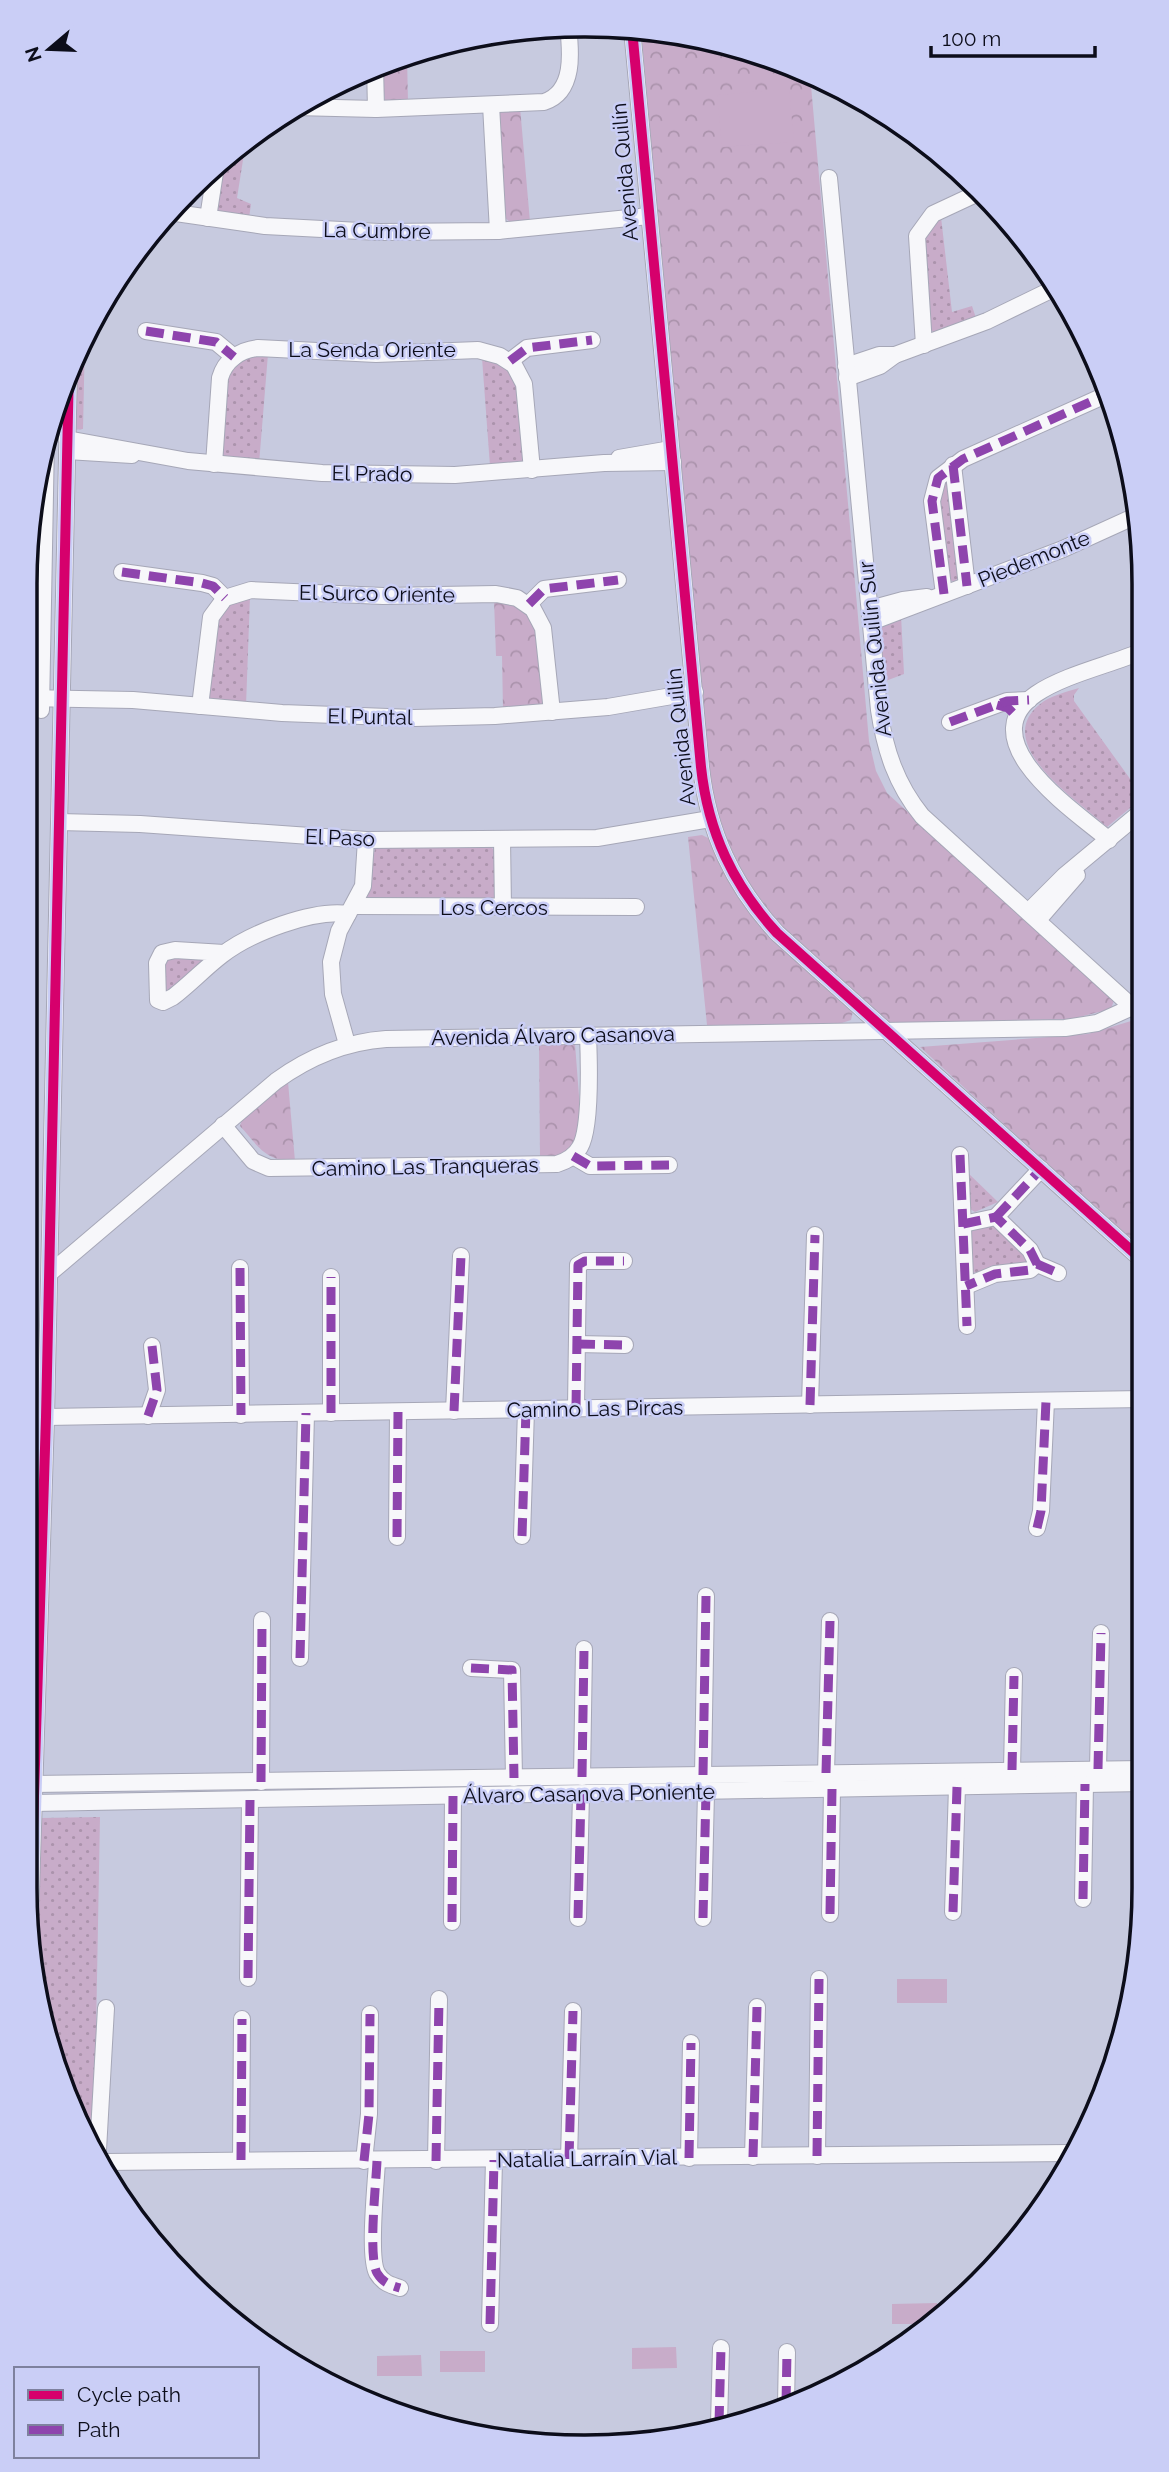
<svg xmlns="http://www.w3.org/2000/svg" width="1169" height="2472" font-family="Raleway,sans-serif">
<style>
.grass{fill:url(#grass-dots)}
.park{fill:url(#park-crowns)}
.pitch{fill:#c8acc9}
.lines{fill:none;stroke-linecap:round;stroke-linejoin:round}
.minor-casing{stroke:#a6a7b7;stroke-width:18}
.minor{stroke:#f7f7fa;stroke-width:16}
.quiet{stroke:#8e44ad;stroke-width:9;stroke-dasharray:18 9;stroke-linecap:butt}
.cycleway-casing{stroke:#cacef6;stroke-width:15}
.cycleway{stroke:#d6006c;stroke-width:10}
.labels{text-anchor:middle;stroke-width:5;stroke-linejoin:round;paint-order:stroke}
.street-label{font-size:21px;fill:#0c0d1a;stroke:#cacef6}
.rim{fill:none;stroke:#0c0d1a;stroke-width:3.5}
</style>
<defs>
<pattern id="grass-dots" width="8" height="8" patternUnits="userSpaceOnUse" patternTransform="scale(1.75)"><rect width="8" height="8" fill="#c8acc9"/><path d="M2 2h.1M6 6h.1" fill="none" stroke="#ab93ac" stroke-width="1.8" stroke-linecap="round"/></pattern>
<pattern id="park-crowns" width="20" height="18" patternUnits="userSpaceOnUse" patternTransform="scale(1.75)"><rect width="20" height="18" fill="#c8acc9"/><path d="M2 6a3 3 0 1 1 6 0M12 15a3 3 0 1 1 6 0" fill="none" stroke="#ab93ac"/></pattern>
</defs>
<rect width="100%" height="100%" fill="#c7cadf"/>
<g class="grass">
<polygon points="246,141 237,198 251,204 249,218 217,212 215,207 222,161"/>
<polygon points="941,217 952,312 972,306 976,318 935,333 930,330 922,249 926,231"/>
<polygon points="85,337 83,429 74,430 75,355"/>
<path d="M268,354L259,464L224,458C221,446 223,432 223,420C224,380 222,360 268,354Z"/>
<path d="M482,358C498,360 508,368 516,381L523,462L490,466Z"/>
<polygon points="945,482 949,483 960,576 954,582 946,578 935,499"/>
<polygon points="250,596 246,706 209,699 214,627 224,606"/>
<polygon points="901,615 904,674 883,682 878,621"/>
<path d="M1079,688L1074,695V701L1141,794V799L1107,827C1080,802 991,745 1039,705C1049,696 1066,692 1079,688Z"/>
<polygon points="25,714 32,715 25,1006"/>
<polygon points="490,846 495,851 495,899 366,899 375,848"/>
<polygon points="167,956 202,959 204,963 165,995 163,963"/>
<polygon points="966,1171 998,1202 975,1212 970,1209"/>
<polygon points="987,1220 1026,1252 1029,1263 972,1273 970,1228"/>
<polygon points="100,1817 94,2141 54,2068 38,1967 40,1818"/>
</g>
<g class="park">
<polygon points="641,30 694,35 799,67 810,74 869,741 876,771 887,793 1114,1000 1111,1009 1071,1019 891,1023 883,1019 774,921 726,850 708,779"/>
<polygon points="407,56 408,102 385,101 381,64"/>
<polygon points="520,107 530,222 510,222 504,217 497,115 500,109"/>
<polygon points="494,600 516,603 536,622 544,701 541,706 503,710 502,656 496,656"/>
<polygon points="702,835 710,839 724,866 853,1011 851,1020 839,1024 707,1025 688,837"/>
<polygon points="1131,1021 1141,1030 1142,1251 920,1047 1088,1034"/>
<polygon points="539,1044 575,1044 581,1122 576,1146 558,1157 540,1158"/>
<path d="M288,1082L295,1161C265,1161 259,1147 240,1126L242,1120Z"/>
</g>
<g class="pitch">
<polygon points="789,89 794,142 722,147 717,95"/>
<rect x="897" y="1979" width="50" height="24"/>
<polygon points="937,2303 937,2321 934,2324 892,2324 892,2304"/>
<polygon points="676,2347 677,2368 632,2369 632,2348"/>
<rect x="440" y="2351" width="45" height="21"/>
<polygon points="421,2355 422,2376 377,2376 377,2356"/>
</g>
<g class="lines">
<defs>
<g id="minor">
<path d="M632,29L701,767C708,832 733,885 777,933L1142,1260"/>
<polyline points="375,66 376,109"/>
<polyline points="491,105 498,231"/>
<path d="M295,107L376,109L544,102C575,92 571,52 568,26"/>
<path d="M829,178L879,710C885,750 896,784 922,816L1140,1014"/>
<polyline points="169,212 265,226 379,232 498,231 649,216"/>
<polyline points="208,218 216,166"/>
<polyline points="146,331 216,342 234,357"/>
<polyline points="924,345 917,236 933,214 978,193"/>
<polyline points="510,361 527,348 592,340"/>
<polyline points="846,366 879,355 895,355"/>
<polyline points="847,378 880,366 895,355 987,321 1055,288"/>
<polyline points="67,439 188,461 322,473 455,475 604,463 673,462"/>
<polyline points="67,451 132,455"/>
<polyline points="619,458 671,449"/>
<path d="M214,464L220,378C225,360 240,350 258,348L376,354L478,350L500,356L514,365L524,384L532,470"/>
<polyline points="953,465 967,586"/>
<polyline points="122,572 202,583 213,586 225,598"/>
<polyline points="944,594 932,501 938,478 963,459 1108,394"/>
<polyline points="529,604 544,589 618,580"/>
<polyline points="870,609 903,600 927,597"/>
<polyline points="871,622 1063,549 1140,514"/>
<polyline points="25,698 133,700 282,713 414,718 495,716 608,707 695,692"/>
<polyline points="200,706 211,617 225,598 251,590 383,596 496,594 517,598 533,609 543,628 552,712"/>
<polyline points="41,710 46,440"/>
<polyline points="950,722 1007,701 1029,700"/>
<polyline points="59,822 140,824 366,840 597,838 710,819"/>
<polyline points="502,839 503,908"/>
<path d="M1109,840C1076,812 968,741 1036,694C1064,675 1109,665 1140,652"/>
<polyline points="353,906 636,907"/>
<polyline points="1029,911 1064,876 1141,812"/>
<polyline points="1038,920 1077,875"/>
<path d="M224,953L175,950L162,953L157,963L158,1000L163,1002L173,997C190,984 205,968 222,955C250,933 313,909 348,914"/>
<polyline points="347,1044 333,994 331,962 339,931 363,886 366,840"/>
<path d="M223,1125L253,1161L269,1168L557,1164C567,1161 575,1156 580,1147C591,1129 589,1059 588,1035"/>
<polyline points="960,1155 967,1326"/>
<polyline points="573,1156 590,1166 669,1165"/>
<polyline points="996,1217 1041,1169"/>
<polyline points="963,1224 996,1217 1030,1250 1037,1264 1030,1270 995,1274 966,1286"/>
<polyline points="1037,1264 1058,1273"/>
<polyline points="240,1268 241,1415"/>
<path d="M50,1273L276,1081C309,1057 344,1042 386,1039L1065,1028L1097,1023L1141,1003"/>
<polyline points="577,1344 625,1345"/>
<polyline points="810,1405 815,1235"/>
<polyline points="576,1408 578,1265 585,1261 624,1261"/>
<polyline points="454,1411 461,1256"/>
<polyline points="331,1413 331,1277"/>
<polyline points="148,1416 157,1390 152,1346"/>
<polyline points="46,1417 1143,1399"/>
<polyline points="1037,1528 1041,1511 1046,1401"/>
<polyline points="522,1536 526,1410"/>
<polyline points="397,1537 398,1412"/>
<polyline points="300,1658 306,1413"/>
<polyline points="471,1668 512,1670 514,1778"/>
<polyline points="1098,1769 1101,1633"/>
<polyline points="1012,1770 1014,1676"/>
<polyline points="826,1773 830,1621"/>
<polyline points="703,1775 706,1596"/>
<polyline points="582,1777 584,1649"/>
<polyline points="261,1782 262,1620"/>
<polyline points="33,1784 1144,1769"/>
<polyline points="33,1803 1144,1783"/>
<polyline points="1083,1899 1085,1784"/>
<polyline points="953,1912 957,1787"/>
<polyline points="830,1914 832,1789"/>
<polyline points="578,1918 581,1794"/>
<polyline points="703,1918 706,1792"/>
<polyline points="30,1922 46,1417 69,367"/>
<polyline points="452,1922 453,1796"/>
<polyline points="248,1978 250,1800"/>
<polyline points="98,2150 106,2008"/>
<polyline points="817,2156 819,1979"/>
<polyline points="753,2157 757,2007"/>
<polyline points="689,2158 691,2043"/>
<polyline points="569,2159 573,2011"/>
<polyline points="241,2160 242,2019"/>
<polyline points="364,2161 369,2114 370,2014"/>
<path d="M377,2161C376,2184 368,2256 377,2273C383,2283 390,2285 400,2288"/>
<polyline points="436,2161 439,1999"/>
<polyline points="105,2162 1070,2153"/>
<polyline points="490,2324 494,2160"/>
<polyline points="786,2404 787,2352"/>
<polyline points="719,2424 721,2348"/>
</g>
</defs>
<use href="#minor" class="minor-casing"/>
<use href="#minor" class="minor"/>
<g class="quiet">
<polyline points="146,331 216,342 234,357"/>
<polyline points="510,361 527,348 592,340"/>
<polyline points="953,465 967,586"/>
<polyline points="122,572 202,583 213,586 225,598"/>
<polyline points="944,594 932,501 938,478 963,459 1108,394"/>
<polyline points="529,604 544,589 618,580"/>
<polyline points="997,705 1008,708 1018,718"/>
<polyline points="950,722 1007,701 1029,700"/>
<polyline points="960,1155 967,1326"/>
<polyline points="573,1156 590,1166 669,1165"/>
<polyline points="996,1217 1041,1169"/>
<polyline points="963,1224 996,1217 1030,1250 1037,1264 1030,1270 995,1274 966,1286"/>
<polyline points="1037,1264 1058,1273"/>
<polyline points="240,1268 241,1415"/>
<polyline points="577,1344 625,1345"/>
<polyline points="810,1405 815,1235"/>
<polyline points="576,1408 578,1265 585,1261 624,1261"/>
<polyline points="454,1411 461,1256"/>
<polyline points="331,1413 331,1277"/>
<polyline points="148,1416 157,1390 152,1346"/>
<polyline points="1037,1528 1041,1511 1046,1401"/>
<polyline points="522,1536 526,1410"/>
<polyline points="397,1537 398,1412"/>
<polyline points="300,1658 306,1413"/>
<polyline points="471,1668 512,1670 514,1778"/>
<polyline points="1098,1769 1101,1633"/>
<polyline points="1012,1770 1014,1676"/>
<polyline points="826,1773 830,1621"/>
<polyline points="703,1775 706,1596"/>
<polyline points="582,1777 584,1649"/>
<polyline points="261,1782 262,1620"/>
<polyline points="1083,1899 1085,1784"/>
<polyline points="953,1912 957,1787"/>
<polyline points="830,1914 832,1789"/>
<polyline points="578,1918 581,1794"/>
<polyline points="703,1918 706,1792"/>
<polyline points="452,1922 453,1796"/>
<polyline points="248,1978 250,1800"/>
<polyline points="817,2156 819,1979"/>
<polyline points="753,2157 757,2007"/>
<polyline points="1068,2157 1068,2153"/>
<polyline points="689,2158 691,2043"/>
<polyline points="569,2159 573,2011"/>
<polyline points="241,2160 242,2019"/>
<polyline points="364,2161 369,2114 370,2014"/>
<path d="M377,2161C376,2184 368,2256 377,2273C383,2283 390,2285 400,2288"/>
<polyline points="436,2161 439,1999"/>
<polyline points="490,2324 494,2160"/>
<polyline points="786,2404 787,2352"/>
<polyline points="719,2424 721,2348"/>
</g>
<defs>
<g id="cycleway">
<path d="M632,29L701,767C708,832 733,885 777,933L1142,1260"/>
<polyline points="30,1922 46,1417 69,367"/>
</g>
</defs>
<use href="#cycleway" class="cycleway-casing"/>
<use href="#cycleway" class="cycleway"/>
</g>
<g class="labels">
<g class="street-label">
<text transform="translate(625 172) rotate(-95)" y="7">Avenida Quilín</text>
<text transform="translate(377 231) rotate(1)" y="7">La Cumbre</text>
<text x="372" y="357">La Senda Oriente</text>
<text transform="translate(372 474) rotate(1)" y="7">El Prado</text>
<text transform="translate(1034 559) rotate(-22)" y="7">Piedemonte</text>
<text transform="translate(377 594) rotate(1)" y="7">El Surco Oriente</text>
<text transform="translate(875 649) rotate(-96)" y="7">Avenida Quilín Sur</text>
<text transform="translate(370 717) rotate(1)" y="7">El Puntal</text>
<text transform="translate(681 737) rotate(-96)" y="7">Avenida Quilín</text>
<text transform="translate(340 838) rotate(2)" y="7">El Paso</text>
<text x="494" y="915">Los Cercos</text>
<text transform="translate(553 1036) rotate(-1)" y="7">Avenida Álvaro Casanova</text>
<text transform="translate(425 1167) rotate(-1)" y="7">Camino Las Tranqueras</text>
<text transform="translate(595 1409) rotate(-1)" y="7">Camino Las Pircas</text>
<text transform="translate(589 1794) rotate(-1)" y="7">Álvaro Casanova Poniente</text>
<text transform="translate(587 2159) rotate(-1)" y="7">Natalia Larraín Vial</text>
</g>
</g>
<path d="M0 0H1169V2472H0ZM584 37H585A547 547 0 0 1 1132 584V1888A547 547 0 0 1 585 2435H584A547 547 0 0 1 37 1888V584A547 547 0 0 1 584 37Z" fill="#cacef6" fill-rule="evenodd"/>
<path class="rim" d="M584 37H585A547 547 0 0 1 1132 584V1888A547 547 0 0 1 585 2435H584A547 547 0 0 1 37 1888V584A547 547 0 0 1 584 37Z"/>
<rect x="14" y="2367" width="245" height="91" fill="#cacef6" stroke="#7e819e" stroke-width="2"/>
<rect x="28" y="2390" width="35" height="10" fill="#d6006c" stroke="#7e819e" stroke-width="2"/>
<text x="77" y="2402" font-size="21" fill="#0c0d1a">Cycle path</text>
<rect x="28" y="2425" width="35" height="10" fill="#8e44ad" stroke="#7e819e" stroke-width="2"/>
<text x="77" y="2437" font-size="21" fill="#0c0d1a">Path</text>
<g transform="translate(49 49) rotate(251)" stroke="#cacef6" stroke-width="5" paint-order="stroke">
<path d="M0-5L12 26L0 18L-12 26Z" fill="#0c0d1a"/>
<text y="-10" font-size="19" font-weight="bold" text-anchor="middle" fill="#0c0d1a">N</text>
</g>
<path d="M931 46v10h164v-10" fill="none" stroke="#0c0d1a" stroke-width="3.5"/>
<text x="942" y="46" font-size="21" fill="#0c0d1a" stroke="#cacef6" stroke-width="5" paint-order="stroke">100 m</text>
</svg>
